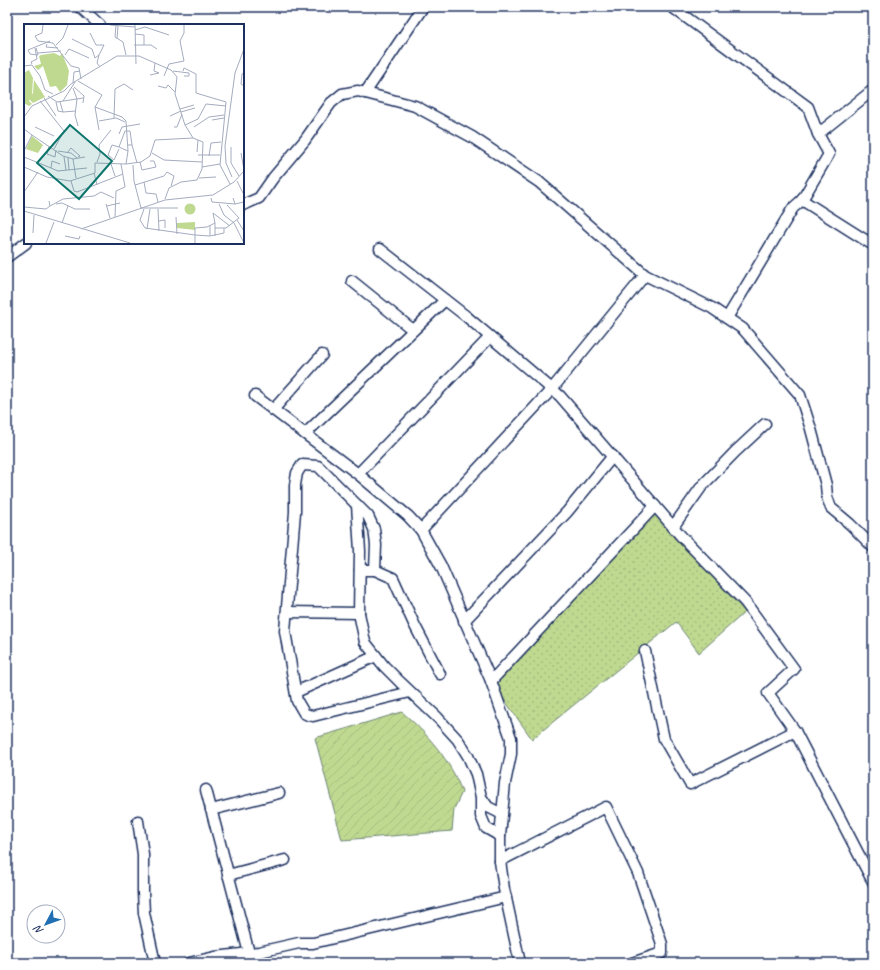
<svg xmlns="http://www.w3.org/2000/svg" width="880" height="970" font-family="Caveat,sans-serif">
<style>
.grass{fill:url(#grass-dots);stroke:#6d8477}
.garden{fill:url(#garden-furrows);stroke:#6d8477}
.lines{fill:none;stroke-linecap:round;stroke-linejoin:round}
.street-casing{stroke:#1b2f5e;stroke-width:13}
.street{stroke:#fff;stroke-width:10}
.inset-road{fill:none;stroke:#a4acbf;stroke-width:1}
.view{fill:#0f766e;fill-opacity:0.15;stroke:#0f766e;stroke-width:2}
.inset-edge{fill:none;stroke:#1b2f5e;stroke-width:2}
</style>
<defs>
<pattern id="grass-dots" width="8" height="8" patternUnits="userSpaceOnUse"><rect width="8" height="8" fill="#bfd990"/><path d="M2 2h.1M6 6h.1" fill="none" stroke="#a4bb7f" stroke-width="1.8" stroke-linecap="round"/></pattern>
<pattern id="garden-furrows" width="10" height="10" patternUnits="userSpaceOnUse"><rect width="10" height="10" fill="#bfd990"/><path d="M-1 1l2-2M0 10L10 0M9 11l2-2" fill="none" stroke="#a4bb7f"/></pattern>
</defs>
<rect width="100%" height="100%" fill="#fff"/>
<filter id="ink" filterUnits="userSpaceOnUse"><feTurbulence type="fractalNoise" baseFrequency=".025" numOctaves="2"/><feDisplacementMap in="SourceGraphic" scale="8" xChannelSelector="R" yChannelSelector="G"/><feConvolveMatrix kernelMatrix="1 2 1 2 8 2 1 2 1" color-interpolation-filters="sRGB"/></filter>
<g filter="url(#ink)">
<polygon class="grass" points="653,512 745,612 699,653 676,622 532,739 491,681"/>
<path class="garden" d="M402,712C427,733 451,761 462,792L454,809L452,831L342,840L315,738Z"/>
<g class="lines">
<defs>
<g id="street">
<polyline points="80,7 100,25"/>
<polyline points="672,7 808,107 818,134 829,154 802,200 793,208 727,318"/>
<polyline points="872,7 873,8"/>
<polyline points="365,93 423,7"/>
<polyline points="818,134 873,90"/>
<polyline points="802,200 870,243"/>
<polyline points="243,205 259,198 273,178 305,140 331,103 342,94 358,91 415,106 472,137 539,182 645,275 712,308 743,329 800,395 811,429 826,485 827,497 831,508 850,524 873,547"/>
<polyline points="380,249 467,317 560,396 681,536 745,602 794,669 768,693 795,731"/>
<polyline points="7,257 26,243"/>
<polyline points="352,281 413,330"/>
<polyline points="255,396 358,474 408,516 421,530 441,566 491,681 511,738 511,754 505,783 500,836 500,861 504,889 520,963"/>
<polyline points="273,410 322,355"/>
<polyline points="305,434 445,300"/>
<polyline points="358,474 490,337"/>
<polyline points="357,505 360,551 359,613 365,642 384,666 400,682 438,718 458,740 468,756 476,774 481,797 481,816 486,828 500,836"/>
<polyline points="673,527 702,486 735,452 765,424"/>
<polyline points="421,530 552,389 645,275"/>
<polyline points="360,570 375,570 393,578 414,624 440,674"/>
<polyline points="375,570 376,545 374,529 368,516 318,466 302,465 297,473 295,485 295,512 285,631 297,701 304,713 308,715 313,716 410,692"/>
<polyline points="287,612 359,613"/>
<polyline points="464,621 567,512 613,456"/>
<polyline points="645,651 664,739 690,784 795,731 873,882"/>
<polyline points="491,681 655,506"/>
<polyline points="296,692 376,656"/>
<polyline points="206,790 249,953"/>
<polyline points="481,797 488,807 502,814"/>
<polyline points="211,810 279,793"/>
<polyline points="138,821 143,854 143,892 144,913 155,963"/>
<polyline points="500,861 606,807 638,873 662,944 662,953 632,963"/>
<polyline points="228,875 285,860"/>
<polyline points="189,963 215,957 259,952 299,943 313,943 506,897"/>
</g>
</defs>
<use href="#street" class="street-casing"/>
<use href="#street" class="street"/>
</g>
</g>
<g transform="translate(24 24)">
<rect width="220" height="220" fill="#fff"/>
<path d="M30,29L36,32L38,29L45,47L43,61L36,68L32,62L26,63L19,42L14,46L10,42L17,40L15,32L17,31ZM5,46L9,54L8,71L5,77L8,80L5,82L0,79V49ZM8,112L19,121L14,129L2,125Z" fill="#bfd990"/>
<path d="M171,198V206L153,204V199Z" fill="#bfd990"/>
<path d="M10,56L21,73L9,79L5,75L9,69Z" fill="#bfd990"/>
<path d="M160.5 185a5.5 5.5 0 1 1 11 0a5.5 5.5 0 1 1-11 0Z" fill="#bfd990"/>
<path class="inset-road" d="M19,1L18,9L11,12L14,17L29,19L47,42L55,44L57,55M86,1L111,3M92,1L91,13L99,18L102,31M111,1L112,40M111,6L121,3L145,11M66,9L72,21H80L75,31M111,10L120,11V21M48,15L68,25L71,34L75,31L73,39L76,43M93,15L94,2M23,20L22,23L34,24M32,21L39,14L44,1M110,21H127L133,25M12,24L14,31L6,30L4,26L26,17M14,29L37,27M41,31L45,25L65,34M8,40L7,38L13,35L11,24M0,42L8,41L16,52L21,66L29,70M149,47L165,49V52H160M159,47L160,44L172,50V69L202,78L196,141L206,160M220,49L218,50L217,60L220,62M126,51L135,49L130,47L131,39M140,52L145,40L160,37L156,17L160,9V1M54,57L78,71L71,83L98,93L102,97L104,127M49,59L50,48L56,47M134,62L142,64L144,61L151,68M50,63L60,72L59,79M49,64L53,75L51,91L54,102M24,72L33,78L59,74M20,74L32,92M16,77L40,107L30,125M39,77L51,58M32,78L34,87L39,88M36,78L39,88L52,87M71,83L75,106M156,85L170,81M157,88L171,84M146,92L157,87M0,93L8,82L40,67L47,60L93,32H115L147,46L153,53L151,70L161,101L169,114L179,118L178,145L173,156L157,158L145,164L141,175M90,94L91,65L100,60L109,66M188,96L200,94M75,97L92,94L101,98M161,101L174,95L182,80L202,82M11,103L30,112M150,103H153L158,90M170,103L185,93L200,91M0,105L8,111L0,127M95,110L98,103L116,100M8,111L39,132L49,135L61,133M108,121L113,139M25,122L23,130L31,133L32,126M207,123V139L215,152M34,127L47,129L53,134M173,128L174,116M43,129L47,124L56,132L54,133M128,129L140,136L178,138M217,129L220,146M174,131H196M185,132L187,119L197,118M0,133L27,144L28,137L36,140M40,133L42,146M44,134L45,146M49,135L52,154M90,136L84,131L88,121L95,123M90,136L95,125M73,138L76,130L75,121L87,106M116,138L118,146L132,143L130,137H126M87,140L91,152M102,140L117,138L126,132L131,116L169,114M109,141L110,157L117,184H154M0,143L23,153L46,157L71,149V139L102,140L104,127L95,123L101,107H106L108,121H104M178,143L196,140M27,144L34,147L63,144M70,149L73,161M208,153L202,139L201,122L211,49L220,25M175,154L192,153M47,157L50,167L53,168L99,150M213,157L220,171M120,158L122,169L132,170L134,178M111,161L140,152L143,148L150,152L147,162M0,168L14,148M187,174L188,178L211,180M209,174L211,180L220,178M32,180L38,179L51,185H66M82,180L86,194M195,180L200,191L210,199L220,219M26,182L39,175L70,172L77,168L90,174M83,182L96,179M0,183L22,185L26,182L25,177M120,185L116,196L121,204L171,211V219M134,185L135,207M0,187L106,219M91,193L92,167L101,163L97,140M152,193L153,210M213,196L220,207M135,197L141,196V204M38,199L44,182M186,202V212L200,209V204M191,204H202L215,194L203,181M57,205L141,176L189,171L210,158L220,147M123,205L126,185M9,209L10,191M41,212L55,215L56,212M186,212L171,211V204L183,203L191,199L189,189L206,202M191,212V199M22,219L30,198"/>
<path class="view" d="M46,101L88,137L55,175L13,139Z"/>
<rect width="220" height="220" class="inset-edge"/>
</g>
<rect width="880" height="970" fill="none" stroke="#fff" stroke-width="24"/>
<rect x="12" y="12" width="856" height="946" fill="none" stroke="#1b2f5e" stroke-width="1.5" filter="url(#ink)"/>
<g transform="translate(46 924) rotate(229)"><circle r="19" fill="#ffffff" stroke="#a4acbf"/>
<path d="M0-3L7 15L0 10L-7 15Z" fill="#1f6fb2"/>
<text y="-6" font-size="11" font-weight="bold" text-anchor="middle" fill="#1b2f5e">N</text>
</g>
</svg>
